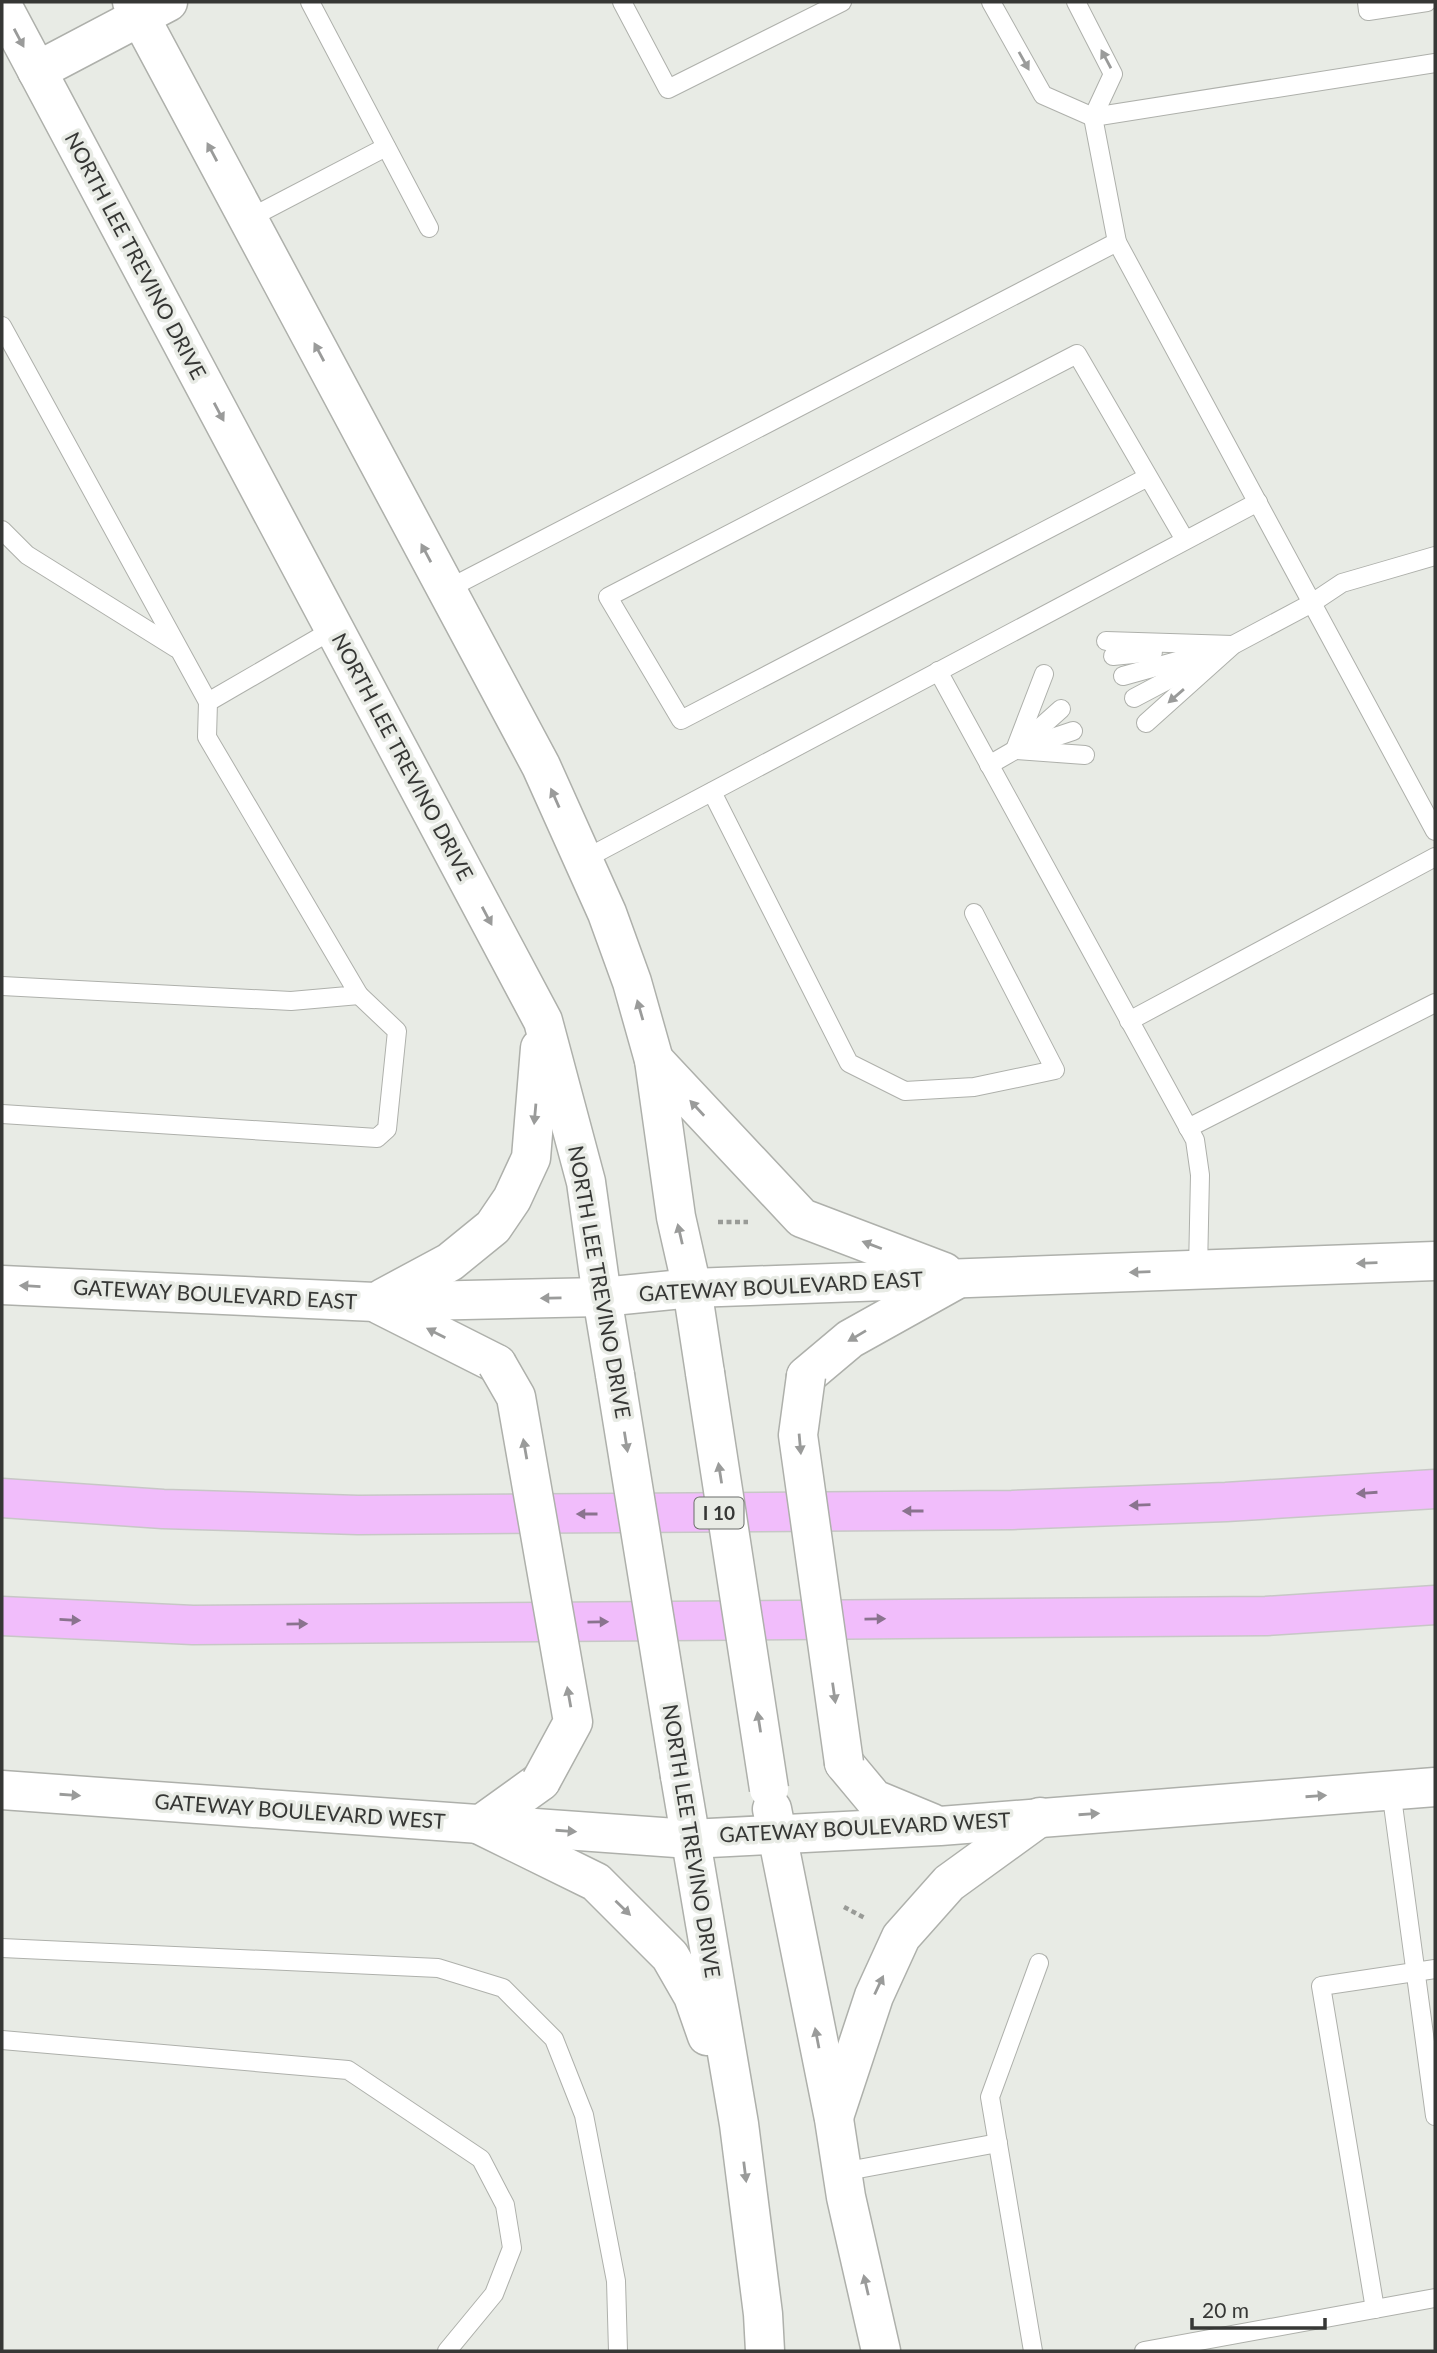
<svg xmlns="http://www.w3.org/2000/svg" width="1437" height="2353" font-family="Lato,sans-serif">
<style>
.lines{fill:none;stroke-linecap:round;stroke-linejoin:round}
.lane-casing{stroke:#aeb0ab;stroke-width:20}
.secondary-casing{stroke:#aeb0ab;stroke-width:41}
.highway-casing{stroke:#c7c7c6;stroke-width:41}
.path{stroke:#999b97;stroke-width:4.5;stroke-dasharray:5 3.5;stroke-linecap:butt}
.lane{stroke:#fff;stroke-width:18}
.secondary{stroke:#fff;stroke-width:38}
.highway{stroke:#f1bdfb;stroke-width:38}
.secondary-bridge-casing{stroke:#aeb0ab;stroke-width:41;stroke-linecap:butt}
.secondary-bridge{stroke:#fff;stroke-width:38}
.oneway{fill:#9a9b9a}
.oneway2{fill:#8a738e}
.labels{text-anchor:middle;stroke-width:7;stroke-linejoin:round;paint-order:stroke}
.shield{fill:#e8ebe5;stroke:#6b6d6a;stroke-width:2}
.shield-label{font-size:19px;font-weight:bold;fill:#363735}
.street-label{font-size:21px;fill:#363735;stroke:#e8ebe5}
</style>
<rect width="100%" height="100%" fill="#e8ebe5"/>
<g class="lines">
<defs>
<g id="lane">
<polyline points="310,2 429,228"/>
<polyline points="622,2 668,89 842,2"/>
<polyline points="991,2 1043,95 1093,117 1435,63"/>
<polyline points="1076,2 1113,74 1093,117 1117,242 1435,831"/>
<polyline points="1367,2 1368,11 1427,2"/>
<polyline points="248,219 386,147"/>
<polyline points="2,326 208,702"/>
<polyline points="1148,477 681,720 608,597 1077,354 1185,540"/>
<polyline points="2,530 27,555 176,648"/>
<polyline points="446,590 1117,242"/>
<polyline points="1106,641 1233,645"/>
<polyline points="1113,656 1153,652"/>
<polyline points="938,671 1195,1140 1200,1175 1198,1270"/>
<polyline points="1123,676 1217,650"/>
<polyline points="1134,698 1202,662"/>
<polyline points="1146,723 1233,645 1312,603 1342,583 1435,556"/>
<polyline points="1016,747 1044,674"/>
<polyline points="1025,747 1073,731"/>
<polyline points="1015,750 1085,755"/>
<polyline points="989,765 1015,750 1061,709"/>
<polyline points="712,792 849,1063 905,1091 974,1087 1055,1070 974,913"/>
<polyline points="583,860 1258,502"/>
<polyline points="2,986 291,1001 359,995 207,737 208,702 334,629"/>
<polyline points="1129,1021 1435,857"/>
<polyline points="2,1114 377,1138 387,1129 397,1031 359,995"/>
<polyline points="1188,1128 1435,1003"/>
<polyline points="1391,1790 1435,2116"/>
<polyline points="2,1948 438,1968 503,1988 554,2039 584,2115 616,2281 618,2351"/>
<polyline points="2,2040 348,2070 481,2159 505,2205 512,2248 494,2294 447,2351"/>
<polyline points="842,2172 998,2143"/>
<polyline points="1375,2309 1321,1986 1435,1969"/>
<polyline points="1033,2351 990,2097 1039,1963"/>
<polyline points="1144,2351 1435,2298"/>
</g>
<g id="secondary">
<polyline points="132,2 541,766 607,913 632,982 654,1060 676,1217 692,1288 705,1373"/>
<polyline points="2,5 543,1021 586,1182 602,1297 615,1375"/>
<polyline points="37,71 168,2"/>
<polyline points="654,1060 802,1218 944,1272"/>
<polyline points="2,1285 375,1302 602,1297 692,1288 1435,1261"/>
<polyline points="383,1298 450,1262 493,1227 512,1199 531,1158 540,1048"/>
<polyline points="380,1305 497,1364"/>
<polyline points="806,1376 850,1339 954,1281"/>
<polyline points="844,1763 874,1799 932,1823"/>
<polyline points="680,1776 739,2124 763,2314 765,2351"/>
<polyline points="541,1781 480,1825 596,1882 670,1956 693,1996 707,2036"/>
<polyline points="2,1790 690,1839 940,1826 1435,1787"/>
<polyline points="772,1809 834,2119 846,2197 881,2351"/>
<polyline points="834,2117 874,1996 901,1937 949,1883 1040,1817"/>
</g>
<g id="highway">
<polyline points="2,1498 163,1509 358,1515 1012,1510 1226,1502 1435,1489"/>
<polyline points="2,1616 193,1625 1266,1616 1435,1605"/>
</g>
</defs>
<use href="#lane" class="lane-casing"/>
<use href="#secondary" class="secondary-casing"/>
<use href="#highway" class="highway-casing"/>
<g class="path">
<polyline points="718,1222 748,1222"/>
<polyline points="844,1907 865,1918"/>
</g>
<use href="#lane" class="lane"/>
<use href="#secondary" class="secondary"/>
<use href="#highway" class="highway"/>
<defs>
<g id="secondary-bridge">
<polyline points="497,1364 516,1397 573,1722 541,1781"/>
<polyline points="705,1373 769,1789"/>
<polyline points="615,1375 680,1776"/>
<polyline points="806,1376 798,1435 844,1763"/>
</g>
</defs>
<use href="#secondary-bridge" class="secondary-bridge-casing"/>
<use href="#secondary-bridge" class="secondary-bridge"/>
</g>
<defs><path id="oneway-solid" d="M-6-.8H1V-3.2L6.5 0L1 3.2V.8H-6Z" transform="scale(1.75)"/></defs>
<g class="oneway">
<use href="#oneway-solid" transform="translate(19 38) rotate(62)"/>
<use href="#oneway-solid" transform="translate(1106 59) rotate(-118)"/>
<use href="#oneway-solid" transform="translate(1024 61) rotate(61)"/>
<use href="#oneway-solid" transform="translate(212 152) rotate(-118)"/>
<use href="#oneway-solid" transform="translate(319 352) rotate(-118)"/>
<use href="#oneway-solid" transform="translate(219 412) rotate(62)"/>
<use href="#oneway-solid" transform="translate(426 553) rotate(-118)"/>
<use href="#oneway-solid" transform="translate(1176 696) rotate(139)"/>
<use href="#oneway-solid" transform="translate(555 798) rotate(-114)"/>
<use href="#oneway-solid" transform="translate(487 916) rotate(62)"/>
<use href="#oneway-solid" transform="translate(640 1010) rotate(-106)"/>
<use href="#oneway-solid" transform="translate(697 1108) rotate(-133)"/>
<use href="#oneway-solid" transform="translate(535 1114) rotate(95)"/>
<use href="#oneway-solid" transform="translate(680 1234) rotate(-103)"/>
<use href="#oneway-solid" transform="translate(872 1245) rotate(-159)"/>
<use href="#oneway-solid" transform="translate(1367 1263) rotate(178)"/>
<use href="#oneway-solid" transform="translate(1140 1272) rotate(178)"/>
<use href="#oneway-solid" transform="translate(30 1286) rotate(-177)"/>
<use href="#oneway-solid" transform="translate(551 1298) rotate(179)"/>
<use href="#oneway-solid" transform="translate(436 1333) rotate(-153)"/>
<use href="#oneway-solid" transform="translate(857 1336) rotate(149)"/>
<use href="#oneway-solid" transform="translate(626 1442) rotate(81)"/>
<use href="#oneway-solid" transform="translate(800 1444) rotate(85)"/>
<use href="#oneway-solid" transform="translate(525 1449) rotate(-100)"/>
<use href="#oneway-solid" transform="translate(720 1473) rotate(-99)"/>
<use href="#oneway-solid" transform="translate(834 1693) rotate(82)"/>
<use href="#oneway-solid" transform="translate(569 1697) rotate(-100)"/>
<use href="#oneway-solid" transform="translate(759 1722) rotate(-99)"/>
<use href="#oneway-solid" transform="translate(70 1795) rotate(4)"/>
<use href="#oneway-solid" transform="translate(1316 1796) rotate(-4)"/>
<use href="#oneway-solid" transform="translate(1089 1814) rotate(-4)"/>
<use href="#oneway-solid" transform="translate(566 1831) rotate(4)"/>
<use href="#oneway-solid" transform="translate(623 1908) rotate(44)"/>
<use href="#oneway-solid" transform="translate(879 1985) rotate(-65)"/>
<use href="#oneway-solid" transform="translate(817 2038) rotate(-101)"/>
<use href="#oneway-solid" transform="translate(745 2172) rotate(83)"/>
<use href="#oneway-solid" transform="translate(866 2285) rotate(-103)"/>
</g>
<g class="oneway2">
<use href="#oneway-solid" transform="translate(1367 1493) rotate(176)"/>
<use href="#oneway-solid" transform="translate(1140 1505) rotate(178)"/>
<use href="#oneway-solid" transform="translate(913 1511) rotate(180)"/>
<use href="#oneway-solid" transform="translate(587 1514) rotate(180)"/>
<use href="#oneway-solid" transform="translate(875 1619) rotate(-1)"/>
<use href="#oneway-solid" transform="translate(70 1620) rotate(3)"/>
<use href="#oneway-solid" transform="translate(598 1622) rotate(-1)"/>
<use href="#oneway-solid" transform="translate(297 1624) rotate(-1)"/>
</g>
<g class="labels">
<rect class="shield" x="694.5" y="1497.5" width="49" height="31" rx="5"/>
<g class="shield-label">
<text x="719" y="1520">I 10</text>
</g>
<g class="street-label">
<text transform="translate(135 256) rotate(62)" y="7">NORTH LEE TREVINO DRIVE</text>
<text transform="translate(402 757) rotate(62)" y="7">NORTH LEE TREVINO DRIVE</text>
<text transform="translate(599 1282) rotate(80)" y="7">NORTH LEE TREVINO DRIVE</text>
<text transform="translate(781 1287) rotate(-3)" y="7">GATEWAY BOULEVARD EAST</text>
<text transform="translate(215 1295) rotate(3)" y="7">GATEWAY BOULEVARD EAST</text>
<text transform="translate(300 1812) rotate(4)" y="7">GATEWAY BOULEVARD WEST</text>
<text transform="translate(865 1828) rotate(-3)" y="7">GATEWAY BOULEVARD WEST</text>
<text transform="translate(691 1841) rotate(81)" y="7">NORTH LEE TREVINO DRIVE</text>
</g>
</g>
<rect width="1437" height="2353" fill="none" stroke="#363735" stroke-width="7"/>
<path d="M1192 2318v10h133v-10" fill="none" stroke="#363735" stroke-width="3.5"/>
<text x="1202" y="2318" font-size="21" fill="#363735" stroke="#e8ebe5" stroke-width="5" paint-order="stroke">20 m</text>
</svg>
